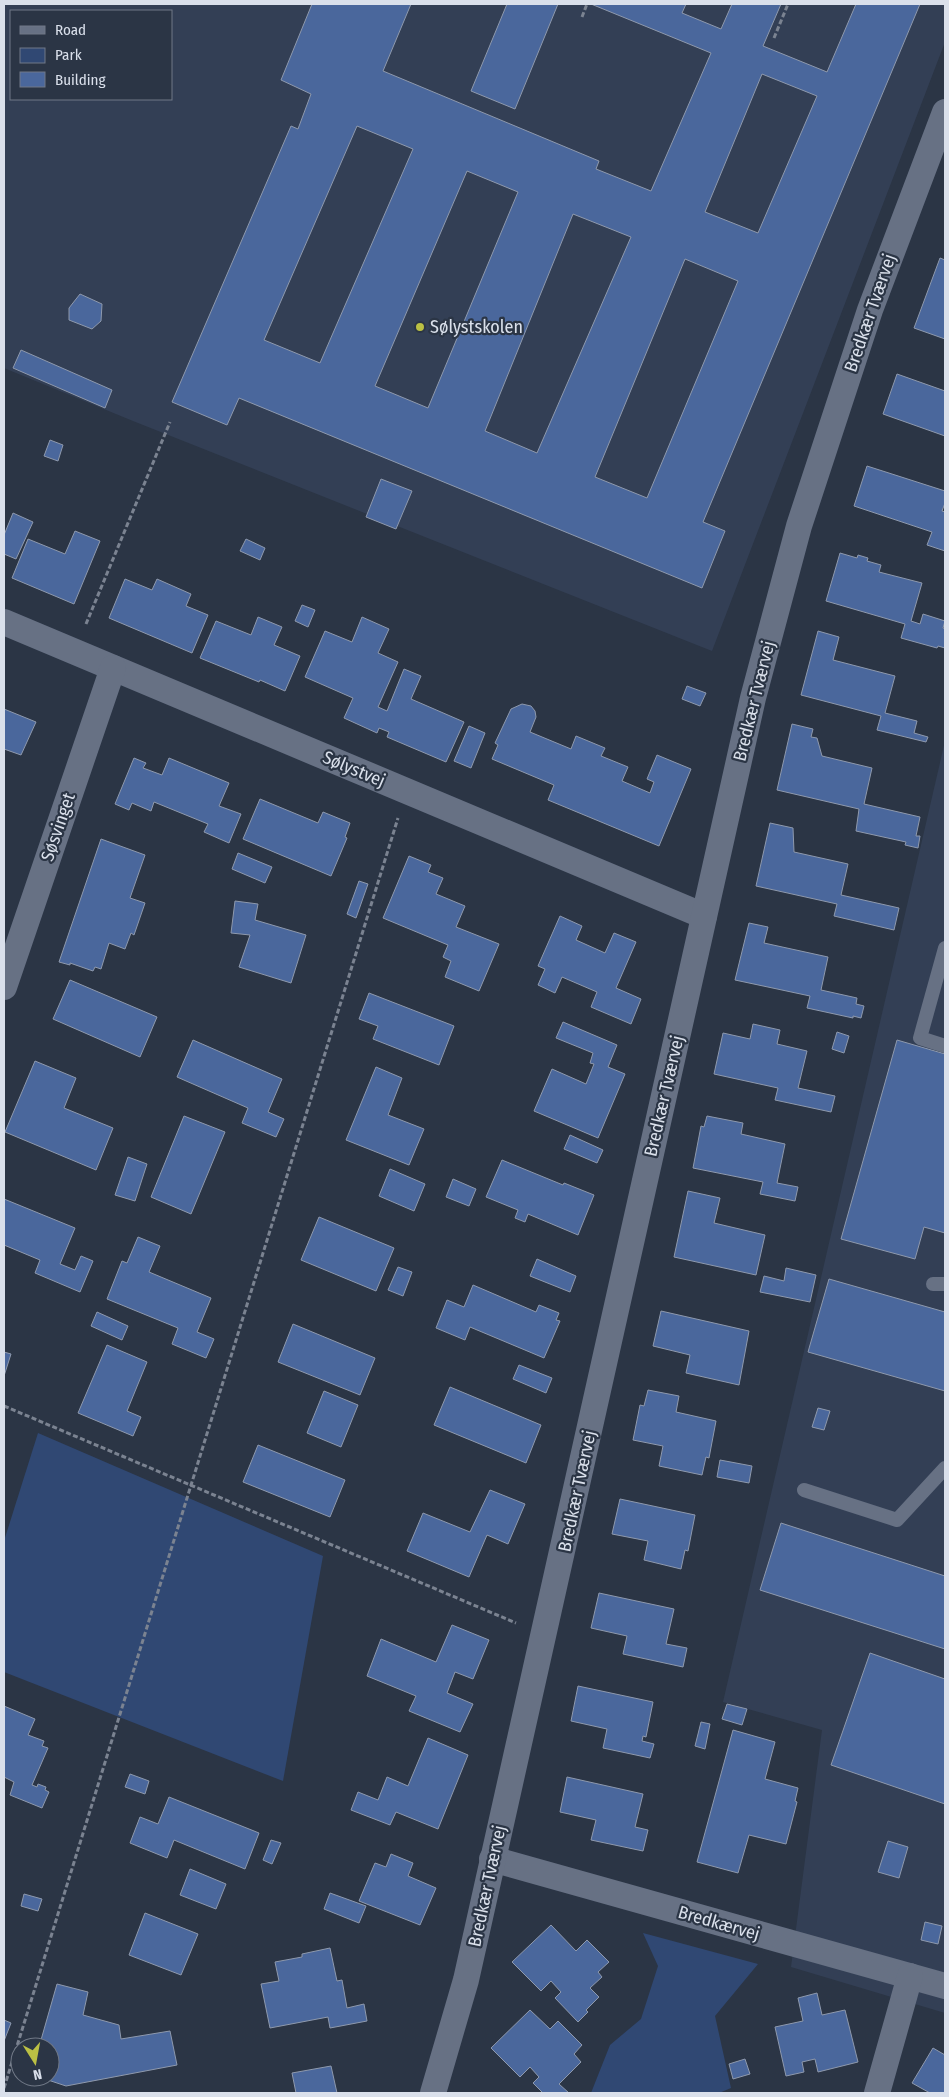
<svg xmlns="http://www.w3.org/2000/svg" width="949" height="2097" font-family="'Fira Sans Condensed',sans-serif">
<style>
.built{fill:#333f55;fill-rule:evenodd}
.green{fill:#304873}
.building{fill:#4a679c;stroke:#8e99ad;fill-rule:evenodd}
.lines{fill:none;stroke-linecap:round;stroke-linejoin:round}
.path{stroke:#7b8391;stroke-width:3;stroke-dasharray:5 2.5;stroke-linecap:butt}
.service{stroke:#677184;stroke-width:14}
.minor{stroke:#677184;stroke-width:26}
.poi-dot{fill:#bbc044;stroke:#2b3545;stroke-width:2}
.labels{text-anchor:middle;stroke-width:4.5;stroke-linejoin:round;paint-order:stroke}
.street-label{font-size:18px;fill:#dae0eb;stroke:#2b3545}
.poi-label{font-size:18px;fill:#dae0eb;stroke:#2b3545;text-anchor:start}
</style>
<rect width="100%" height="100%" fill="#2b3545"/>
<g class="built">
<path d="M4,4H945V42L712,651L133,421L4,368ZM11,11H171V99H11Z"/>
<polygon points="945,741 945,2013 791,1967 822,1730 723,1702"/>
</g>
<g class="green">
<polygon points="38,1433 323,1556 283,1781 4,1672 4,1541"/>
<polygon points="643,1933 758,1964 715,2016 731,2088 719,2093 591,2093 610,2045 641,2019 658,1966"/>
</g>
<g class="building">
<path d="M312,4H411L383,71L599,161L596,169L651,191L711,53L591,4H686L682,13L721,29L732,4H781L763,46L827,72L856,4H920L703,522L725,531L702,588L239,398L227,425L172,402L291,126L298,129L311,94L281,80ZM762,74L817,96L758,233L705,212ZM357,126L413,149L320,363L264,340ZM467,171L518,192L428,408L375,386ZM573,214L631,237L537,453L485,431ZM685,259L738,281L647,498L595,477Z"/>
<polygon points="507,4 558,4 515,109 471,91"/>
<polygon points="940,258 945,260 945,339 914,328"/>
<polygon points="80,294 102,304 101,321 92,329 69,320 69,308"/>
<polygon points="21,350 112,390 105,408 13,368"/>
<polygon points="897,374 945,391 945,436 883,414"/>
<polygon points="50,440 63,445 58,461 44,456"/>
<polygon points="867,466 945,491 945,503 942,511 945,512 945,551 927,545 932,532 854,506"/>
<polygon points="381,479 412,491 396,529 366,517"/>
<polygon points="13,513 33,522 16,559 4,554 4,535"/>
<polygon points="75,531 100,541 74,604 12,578 28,539 65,554"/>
<polygon points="246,539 265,548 260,560 240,551"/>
<polygon points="840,553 857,558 858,555 868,558 867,561 881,565 879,572 922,583 911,621 920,624 923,614 945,621 943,628 945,629 945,648 938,646 937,648 901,638 905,624 826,601"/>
<polygon points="125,579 152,590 157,579 191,594 186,606 208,615 192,653 109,618"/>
<polygon points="302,605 315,610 308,627 295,621"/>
<polygon points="258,617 282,627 274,645 300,656 285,691 260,680 259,682 200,658 216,621 251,635"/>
<polygon points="362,617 389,629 378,653 398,662 378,707 387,711 404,669 421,676 411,699 464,722 446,762 387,737 389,732 379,728 377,733 344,718 353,698 305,677 325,631 352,642"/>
<polygon points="818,631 839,637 833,660 895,676 885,713 917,721 914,733 928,737 926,742 877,730 881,716 801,695"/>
<polygon points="687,686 706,693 700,706 682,699"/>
<polygon points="522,704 531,706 535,711 536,717 530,732 571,749 576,736 605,748 601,756 628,767 622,781 650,793 654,782 647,779 657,755 691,769 659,846 548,800 554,785 492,759 498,745 495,743 511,709"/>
<polygon points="4,709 36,722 21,755 4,749"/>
<polygon points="792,724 813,729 811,737 817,738 822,756 872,768 864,804 920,817 916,836 920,836 918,848 905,845 906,842 856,831 859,809 777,790"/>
<polygon points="469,726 485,733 471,768 454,761"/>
<polygon points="134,758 146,763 143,768 162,775 169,758 229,783 219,806 241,814 229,843 204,832 208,824 154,802 151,811 132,803 129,810 115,804"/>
<polygon points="260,799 318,823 323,812 350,823 345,837 347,838 331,876 243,839"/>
<polygon points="770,823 793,828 794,852 848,864 841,895 899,908 894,930 834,916 837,904 756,886"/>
<polygon points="101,839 145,855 130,898 145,903 134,935 131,933 125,949 109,943 101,969 95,967 93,971 70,963 70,965 59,962"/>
<polygon points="238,853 272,867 265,883 232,869"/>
<polygon points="409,856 431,865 428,872 443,878 436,894 465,906 456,927 499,944 479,991 445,977 451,961 443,957 448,945 383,918"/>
<polygon points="359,881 368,884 356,918 347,914"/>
<polygon points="235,901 258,904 255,920 306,935 291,983 239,967 250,935 231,933"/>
<polygon points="560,916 582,926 576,940 605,953 614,933 636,942 616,988 641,999 631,1024 591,1007 597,992 562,977 555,993 538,985 545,969 538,966"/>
<polygon points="749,923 768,927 764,943 828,957 821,990 857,998 856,1004 864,1006 861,1018 853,1016 853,1018 807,1008 810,996 735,980"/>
<polygon points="70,980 157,1017 140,1057 53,1019"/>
<polygon points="369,993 454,1026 439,1065 373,1039 378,1026 359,1019"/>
<polygon points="563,1022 617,1045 608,1067 625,1074 598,1138 534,1111 552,1069 586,1084 594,1064 590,1063 593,1053 556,1038"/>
<polygon points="753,1024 780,1030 777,1044 807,1051 798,1088 835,1096 831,1112 775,1100 778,1088 714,1074 723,1033 750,1039"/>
<polygon points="837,1032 849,1036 844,1053 832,1049"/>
<polygon points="193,1040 282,1079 268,1112 284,1119 276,1137 242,1123 248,1108 177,1077"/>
<polygon points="897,1040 945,1054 945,1233 924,1227 915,1259 841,1239"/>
<polygon points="35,1061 76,1078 64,1108 113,1128 96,1170 5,1132"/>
<polygon points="376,1067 402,1078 388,1115 424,1129 409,1165 346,1140"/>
<polygon points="184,1116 225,1132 191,1214 151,1197"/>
<polygon points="707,1116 743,1123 741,1134 785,1144 777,1183 798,1187 795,1201 760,1194 763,1182 693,1168 701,1126 704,1127"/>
<polygon points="570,1135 603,1150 597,1163 564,1149"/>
<polygon points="128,1157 147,1164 135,1201 115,1195"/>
<polygon points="502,1160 563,1185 564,1183 594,1195 578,1235 528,1214 525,1222 515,1218 518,1210 486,1197"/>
<polygon points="390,1169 425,1184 414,1211 379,1196"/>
<polygon points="453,1179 476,1189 469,1206 446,1197"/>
<polygon points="688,1191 720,1198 714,1223 765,1235 756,1275 674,1257"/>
<polygon points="4,1199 75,1228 60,1264 75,1270 81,1256 93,1261 80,1292 35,1273 40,1260 4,1245"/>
<polygon points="319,1217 394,1248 376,1291 301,1260"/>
<polygon points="138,1237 160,1246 149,1272 211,1298 197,1332 214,1339 206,1358 172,1344 178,1328 107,1299 122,1261 127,1263"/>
<polygon points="537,1259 576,1276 570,1292 530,1276"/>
<polygon points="398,1267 412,1272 403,1296 388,1290"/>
<polygon points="786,1268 816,1275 810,1302 760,1292 764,1276 784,1281"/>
<polygon points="829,1279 945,1312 945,1391 808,1352"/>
<polygon points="473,1285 536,1312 539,1305 559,1313 556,1320 560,1321 544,1358 470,1327 465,1340 436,1328 447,1300 464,1307"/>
<polygon points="661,1311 749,1331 739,1385 686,1373 690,1355 653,1346"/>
<polygon points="97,1312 128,1326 122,1340 91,1326"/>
<polygon points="293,1324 375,1358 360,1395 278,1362"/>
<polygon points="107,1345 147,1362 127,1411 141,1417 133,1436 78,1413"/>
<polygon points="4,1352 11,1354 4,1376"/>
<polygon points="519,1365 552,1378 546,1393 513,1379"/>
<polygon points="450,1387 541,1425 526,1463 434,1425"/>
<polygon points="648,1390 679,1396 676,1412 716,1421 709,1458 706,1457 702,1475 659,1466 663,1446 633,1440 640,1405 644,1406"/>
<polygon points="324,1391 358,1405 341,1447 307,1433"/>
<polygon points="818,1408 830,1411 824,1430 812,1427"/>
<polygon points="258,1445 345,1480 330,1517 243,1482"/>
<polygon points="720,1460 752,1466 749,1483 717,1477"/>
<polygon points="490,1490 525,1504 508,1544 487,1535 469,1577 407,1551 423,1513 470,1532"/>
<polygon points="620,1499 695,1515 688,1551 685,1550 681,1569 644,1560 648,1541 612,1534"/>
<polygon points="781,1523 945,1576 945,1649 760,1590"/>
<polygon points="599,1593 674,1609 666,1644 687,1648 683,1667 623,1654 627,1636 591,1628"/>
<polygon points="452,1625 489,1640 473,1679 455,1672 447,1693 473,1704 460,1732 409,1711 416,1696 367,1676 381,1639 436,1662"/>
<polygon points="870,1653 945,1679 945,1804 831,1765"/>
<polygon points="578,1686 653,1702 646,1737 643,1736 642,1741 654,1744 650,1758 603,1748 607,1729 571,1721"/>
<polygon points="727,1704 747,1709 742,1725 722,1719"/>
<polygon points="4,1706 35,1719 28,1735 44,1741 42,1746 48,1748 32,1785 37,1787 38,1784 46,1787 45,1790 49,1792 42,1808 10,1795 14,1782 4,1777"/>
<polygon points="701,1722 710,1724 705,1749 695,1746"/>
<polygon points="733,1730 775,1742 765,1779 798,1788 795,1801 797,1802 786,1844 749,1835 738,1873 697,1862"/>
<polygon points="428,1738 468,1755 438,1829 396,1812 390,1825 351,1810 358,1792 378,1800 387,1777 408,1786"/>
<polygon points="130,1774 149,1781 145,1794 125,1787"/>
<polygon points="567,1777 643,1794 635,1827 648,1830 643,1851 591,1840 596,1820 560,1812"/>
<polygon points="169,1797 259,1833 245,1869 174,1840 167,1858 130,1843 140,1817 158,1824"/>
<polygon points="271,1840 281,1843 272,1864 263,1860"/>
<polygon points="888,1841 908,1847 899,1878 878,1872"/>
<polygon points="391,1854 413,1863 408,1876 436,1888 420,1925 359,1901 375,1863 386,1867"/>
<polygon points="190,1869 226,1884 216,1909 180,1895"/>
<polygon points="330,1893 366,1906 359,1923 324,1909"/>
<polygon points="24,1894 42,1899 38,1911 21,1906"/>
<polygon points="145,1913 198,1934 181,1975 129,1955"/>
<polygon points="925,1922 942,1926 938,1944 921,1940"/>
<polygon points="551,1925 576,1951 587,1940 609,1962 598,1972 602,1977 590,1988 599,1997 586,2010 588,2012 578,2022 555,1998 561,1992 551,1981 541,1991 512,1962"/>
<polygon points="330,1948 337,1981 342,1980 347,2008 364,2004 367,2021 330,2028 328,2017 270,2028 261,1984 279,1981 275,1962 302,1957 302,1954"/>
<polygon points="57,1984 88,1992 83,2015 119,2025 121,2039 170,2031 177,2065 66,2086 39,2077 50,2077 50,2047 39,2047"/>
<polygon points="817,1993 822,2015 845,2010 858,2062 818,2072 815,2059 802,2062 804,2072 786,2076 775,2027 803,2021 798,1998"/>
<polygon points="530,2010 550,2029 558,2021 582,2045 574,2054 581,2062 559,2084 569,2093 543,2093 533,2083 539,2077 530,2067 520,2077 491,2048"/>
<polygon points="4,2020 11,2023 4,2041"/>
<polygon points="933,2048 945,2055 945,2093 930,2093 912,2083"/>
<polygon points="745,2059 750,2074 733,2079 729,2064"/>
<polygon points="331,2066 337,2093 296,2093 292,2073"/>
</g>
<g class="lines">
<g class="path">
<polyline points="582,17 587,4"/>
<polyline points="774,38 788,4"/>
<polyline points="86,624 170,422"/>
<polyline points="4,1406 516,1623"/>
<polyline points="4,2088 398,818"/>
</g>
<g class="service">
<polyline points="945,948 920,1038 945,1046"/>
<polyline points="933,1284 945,1284"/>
<polyline points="804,1490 897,1520 945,1468"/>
</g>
<g class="minor">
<polyline points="4,622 704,916"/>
<polyline points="4,987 113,668"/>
<polyline points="492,1859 945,1986"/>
<polyline points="433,2093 466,1980 753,698 799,526 870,310 945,112"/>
<polyline points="877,2093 910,1976"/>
</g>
</g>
<circle class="poi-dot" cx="420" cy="327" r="5"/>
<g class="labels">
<g class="street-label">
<text transform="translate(870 313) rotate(-71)" y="6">Bredkær Tværvej</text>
<text transform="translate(754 701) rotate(-76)" y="6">Bredkær Tværvej</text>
<text transform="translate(354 769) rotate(23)" y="6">Sølystvej</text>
<text transform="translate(58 827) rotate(-71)" y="6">Søsvinget</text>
<text transform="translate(664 1096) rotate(-77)" y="6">Bredkær Tværvej</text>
<text transform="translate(577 1491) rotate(-78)" y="6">Bredkær Tværvej</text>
<text transform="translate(487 1886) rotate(-78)" y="6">Bredkær Tværvej</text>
<text transform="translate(719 1923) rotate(16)" y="6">Bredkærvej</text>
</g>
<g class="poi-label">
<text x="430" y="333">Sølystskolen</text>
</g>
</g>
<rect width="949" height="2097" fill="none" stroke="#dae0eb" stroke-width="10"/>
<rect x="10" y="10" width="162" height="90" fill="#2b3545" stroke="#717987"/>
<rect x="20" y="26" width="25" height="8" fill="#677184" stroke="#717987"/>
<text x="55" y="35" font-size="15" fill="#dae0eb">Road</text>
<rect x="20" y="48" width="25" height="15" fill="#304873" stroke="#717987"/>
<text x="55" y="60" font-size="15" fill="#dae0eb">Park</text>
<rect x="20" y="72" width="25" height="15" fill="#4a679c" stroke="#717987"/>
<text x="55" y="85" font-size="15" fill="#dae0eb">Building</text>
<g transform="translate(35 2062) rotate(169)"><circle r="24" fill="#2b3545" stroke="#717987"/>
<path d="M0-4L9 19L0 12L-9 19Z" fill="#bbc044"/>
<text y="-8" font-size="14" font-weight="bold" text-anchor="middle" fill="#dae0eb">N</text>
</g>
</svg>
